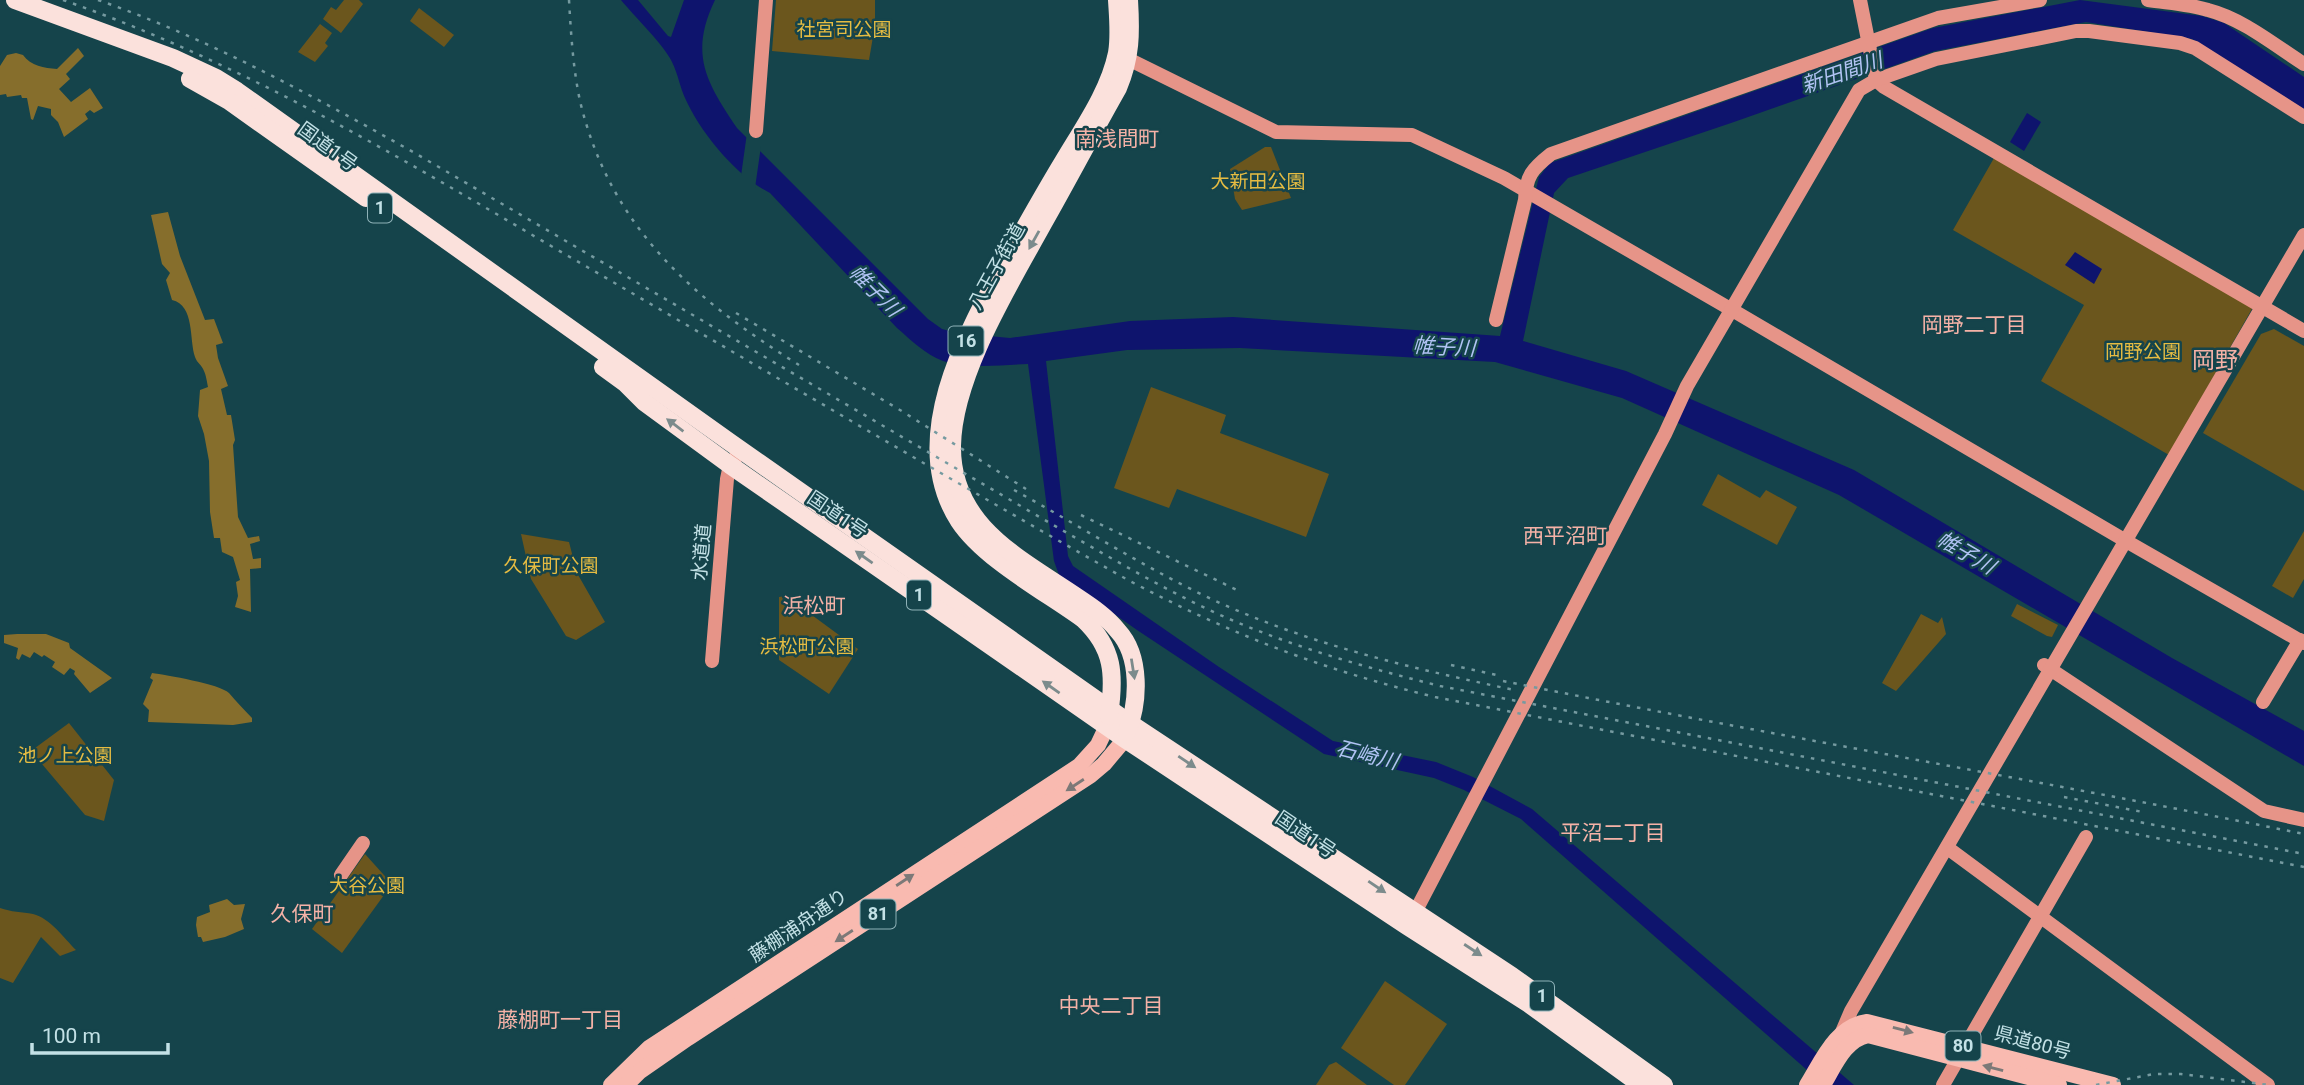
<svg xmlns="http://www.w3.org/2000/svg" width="2304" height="1085" font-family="Roboto,'Noto Sans JP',sans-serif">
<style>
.green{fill:#6b561d}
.forest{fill:#866e2c}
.water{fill:#0e146d}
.pier{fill:#15444b}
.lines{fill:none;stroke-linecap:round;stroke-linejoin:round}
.secondary{stroke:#e69488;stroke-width:14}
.primary{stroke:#f9bab0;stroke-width:16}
.highway{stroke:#fbe1dc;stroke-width:18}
.rail{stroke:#759aa0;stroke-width:2.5;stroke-dasharray:3.5 7;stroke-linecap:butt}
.oneway{fill:#7c8b8c}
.oneway2{fill:#7c7978}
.labels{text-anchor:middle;stroke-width:5;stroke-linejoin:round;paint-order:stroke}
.shield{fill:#15444b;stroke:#8fb2b8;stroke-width:2}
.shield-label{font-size:18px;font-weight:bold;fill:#c3e1e6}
.park-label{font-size:19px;fill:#e6bc42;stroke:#15444b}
.street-label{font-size:19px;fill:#c3e1e6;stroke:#15444b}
.water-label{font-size:21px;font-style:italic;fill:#b1c3f4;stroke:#15444b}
.neighbourhood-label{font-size:21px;fill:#f5b2a7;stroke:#15444b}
.quarter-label{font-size:23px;fill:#f5b2a7;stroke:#15444b}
</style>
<rect width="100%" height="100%" fill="#15444b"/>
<g class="green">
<polygon points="344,0 359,0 363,4 341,33 323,19 331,7 336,10"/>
<polygon points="776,0 875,0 875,25 869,60 772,51"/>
<polygon points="419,8 454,35 444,47 410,21"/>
<polygon points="320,24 332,33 325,43 328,46 315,62 298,52"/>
<polygon points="1265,147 1271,147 1291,198 1242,210 1235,199 1230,169"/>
<polygon points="1994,158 2253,307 2169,455 2041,381 2084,305 1953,230"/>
<polygon points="2274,329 2304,346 2304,491 2203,433 2261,334"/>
<polygon points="1151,387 1226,415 1220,433 1329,474 1306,537 1177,489 1169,508 1114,488"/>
<polygon points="1718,474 1760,498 1766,490 1797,507 1777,545 1702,505"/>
<polygon points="2304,531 2304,579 2293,598 2272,586"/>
<polygon points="521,534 569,542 577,573 605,622 576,640 566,636 531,579"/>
<polygon points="786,596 858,649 829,694 779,660 779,597"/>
<polygon points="2017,604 2058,625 2052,637 2047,636 2011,616"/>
<polygon points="1921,614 1938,623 1942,617 1946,634 1896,691 1882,683"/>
<polygon points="69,723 114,780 104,821 85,815 31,751"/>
<polygon points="365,854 392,884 342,953 312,929"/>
<path d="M0,908C11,912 22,912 33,914C50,918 64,938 76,950L60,956L41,937L13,983L0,978Z"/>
<polygon points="1385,981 1447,1024 1405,1085 1394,1085 1341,1048"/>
<polygon points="1336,1062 1367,1085 1316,1085 1329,1065"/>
</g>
<g class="forest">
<path d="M78,48L84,56L66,74L70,79L59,89L71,102L90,88L103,108L94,113L90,110L85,114L88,119L64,137L58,122L51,115V109L38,106L33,120L31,119L27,98H22L21,95L7,97L6,94L0,95V66L7,55L16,53L23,55C31,66 44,68 57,69Z"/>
<path d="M168,212L180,256L205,320L214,319L223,343L216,345L218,358L228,386L221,389L227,415H231L235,440L233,445L238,517L248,538L259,536L260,541L250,544L253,559L261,558V568L250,569L251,612L235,607L238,596L236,582L240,580L233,557L222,552L220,538H214L210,512L209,461L204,434L198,416L200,390L208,387C207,382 206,375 204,371C202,365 197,363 195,357C189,340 195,305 172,300L166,280L170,273L162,264L151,215Z"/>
<polygon points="17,634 46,634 69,643 70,648 112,678 90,693 74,674 75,671 70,668 64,675 52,667 55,662 44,655 42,657 34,652 30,658 22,654 19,660 16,658 18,648 4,643 4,635"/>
<path d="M152,673C166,675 220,684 229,693C236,701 244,710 252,718V722L233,725L148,722L149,710L143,704L153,680L150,678Z"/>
<polygon points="227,899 234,905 245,904 241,919 244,929 225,937 203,942 201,937 198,937 196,925 197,917 210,912 209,905"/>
</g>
<g class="water">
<path d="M621,0H638L668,36L671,37L684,0H715C689,54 706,82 737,128L928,319L942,329L957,333L1010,338L1130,321L1233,317L1500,336L1539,177L1550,163L1933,28L2080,0L2202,16L2224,23L2304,77V109L2192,39L2086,22L1935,51L1734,122L1568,178L1554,193L1523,341L1626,371L1854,470L2172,658L2304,731V766L1839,495L1622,398L1495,362L1240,348L1127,350L1046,361L1068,556L1073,566L1219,667L1333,741L1436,762L1473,777L1532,809L1854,1085H1824L1521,819L1464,790L1434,778L1324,754L1137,630L1059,575L1054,561L1028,364C1002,365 968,369 943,361C926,355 911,340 897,328L770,193C736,176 700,132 685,98C680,87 678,74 672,62C665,46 634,16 621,0Z"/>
<polygon points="2027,113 2041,122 2024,151 2010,142"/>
<polygon points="2075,252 2102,269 2094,284 2065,265"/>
</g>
<polygon class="pier" points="747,133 761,146 755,188 741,176"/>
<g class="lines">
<g class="secondary">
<polyline points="1860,0 1876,80 1884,87 2304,331"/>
<path d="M2148,0C2168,3 2189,4 2208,10C2243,19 2274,45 2304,64"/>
<polyline points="1118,54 1276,132 1412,135 1504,178 1739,314 2126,541 2304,643"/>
<polyline points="756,131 766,0"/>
<path d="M1496,320L1525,200C1526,176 1532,169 1551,154L1938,18L2040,0"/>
<polyline points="712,661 727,479 730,465 736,457"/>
<polyline points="2044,665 2264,811 2304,820"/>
<polyline points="2263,702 2300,640"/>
<polyline points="1949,849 2268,1085"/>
<polyline points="341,875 363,843"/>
<polyline points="1411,920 1665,434 1687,386 1859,90 1876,80 1936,59 2076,31 2089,31 2180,43 2195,48 2304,117"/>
<polyline points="1843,1040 1842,1032 1851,1011 2304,235"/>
<polyline points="1943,1085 2086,837"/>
</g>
<g class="primary">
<polyline points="611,1085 649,1048 1079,766 1098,745 1107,726"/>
<polyline points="626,1085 639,1072 688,1038 1091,775 1104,764 1125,739"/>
<path d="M1807,1085C1822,1061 1836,1026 1867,1022L2113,1085"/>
<path d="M1823,1085C1834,1067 1845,1039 1868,1035L2059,1085"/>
</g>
<g class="highway">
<polyline points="15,0 173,58 216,78 237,91 731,443 1131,724 1512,976 1664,1085"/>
<polyline points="190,79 229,101 366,198"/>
<polyline points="603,367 625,383 644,402 730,465 1125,739 1407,926 1529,1004 1641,1085"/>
<path d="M1109,716C1115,675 1114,648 1083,619C1046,592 984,559 959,521C907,441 965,336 1005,263C1024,229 1043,195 1063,162C1083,128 1109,92 1117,53C1120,36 1118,17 1117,0"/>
<path d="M1127,732C1139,702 1141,656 1118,631C1107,617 1092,607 1077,597C1020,558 951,526 952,446C953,375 1010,284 1044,222C1069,178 1093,132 1118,88C1131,57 1131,33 1129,0"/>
</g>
<g class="rail">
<path d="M63,0C243,63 399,157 563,253C751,362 938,473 1128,580C1230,634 1323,670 1435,697L2304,867"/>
<path d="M98,0C209,39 311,95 413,152L1067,533C1120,563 1172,594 1227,618C1296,648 1368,668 1440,686L2304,854"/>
<path d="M569,0C571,34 573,68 580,101C610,227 693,299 799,365"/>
<polyline points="736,313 900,410 1026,489"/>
<path d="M1014,490C1093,533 1169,584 1253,617C1337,651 1425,671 1514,690"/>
<polyline points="1081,515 1237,590"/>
<polyline points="1451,665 1501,676"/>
<path d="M1503,681C1770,735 2038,780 2304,834"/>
<polyline points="2064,797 2143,812"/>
<polyline points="2096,1085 2154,1074 2181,1074 2269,1085"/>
</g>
</g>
<defs><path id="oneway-solid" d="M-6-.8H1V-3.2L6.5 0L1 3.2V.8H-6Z" transform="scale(1.75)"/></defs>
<g class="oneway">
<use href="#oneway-solid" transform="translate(1034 240) rotate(119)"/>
<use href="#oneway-solid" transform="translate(675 425) rotate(-143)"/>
<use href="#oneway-solid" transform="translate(864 557) rotate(-145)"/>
<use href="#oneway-solid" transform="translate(1133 669) rotate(81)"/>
<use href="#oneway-solid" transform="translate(1051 687) rotate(-145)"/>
<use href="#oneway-solid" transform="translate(1187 762) rotate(34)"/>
<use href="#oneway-solid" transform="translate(1377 887) rotate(34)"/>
<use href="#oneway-solid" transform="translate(1473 950) rotate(33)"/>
</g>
<g class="oneway2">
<use href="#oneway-solid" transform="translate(1075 785) rotate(147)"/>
<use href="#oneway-solid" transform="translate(905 880) rotate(-33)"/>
<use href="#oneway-solid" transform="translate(844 936) rotate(147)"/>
<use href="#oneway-solid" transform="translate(1903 1030) rotate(15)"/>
<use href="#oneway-solid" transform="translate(1993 1068) rotate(-165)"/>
</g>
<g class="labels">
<g class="shield">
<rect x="368" y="193.5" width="24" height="29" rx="5"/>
<rect x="948.5" y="326.5" width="35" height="29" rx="5"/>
<rect x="907" y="580.5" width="24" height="29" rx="5"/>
<rect x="860.5" y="899.5" width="35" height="29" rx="5"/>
<rect x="1530" y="981.5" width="24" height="29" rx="5"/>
<rect x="1945.5" y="1031.5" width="35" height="29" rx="5"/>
</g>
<g class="shield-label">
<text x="380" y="214">1</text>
<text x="966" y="347">16</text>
<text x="919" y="601">1</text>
<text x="878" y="920">81</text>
<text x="1542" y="1002">1</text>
<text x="1963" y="1052">80</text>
</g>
<g class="park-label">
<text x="844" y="36">社宮司公園</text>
<text x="1258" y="188">大新田公園</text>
<text x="2143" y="358">岡野公園</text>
<text x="551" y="572">久保町公園</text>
<text x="807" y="653">浜松町公園</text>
<text x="65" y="762">池ノ上公園</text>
<text x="367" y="892">大谷公園</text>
</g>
<g class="street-label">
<text transform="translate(328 146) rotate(36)" y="7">国道1号</text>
<text transform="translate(996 266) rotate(-61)" y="7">八王子街道</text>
<text transform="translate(838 514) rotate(34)" y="7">国道1号</text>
<text transform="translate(701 552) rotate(-85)" y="7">水道道</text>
<text transform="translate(1306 834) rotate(34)" y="7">国道1号</text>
<text transform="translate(798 925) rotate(-34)" y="7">藤棚浦舟通り</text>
<text transform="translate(2033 1042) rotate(15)" y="7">県道80号</text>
</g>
<g class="water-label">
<text transform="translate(1842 73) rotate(-19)" y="7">新田間川</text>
<text transform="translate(875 291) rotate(45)" y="7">帷子川</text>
<text transform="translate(1444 347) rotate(3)" y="7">帷子川</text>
<text transform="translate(1966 553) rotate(30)" y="7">帷子川</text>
<text transform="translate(1367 755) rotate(14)" y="7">石崎川</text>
</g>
<g class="neighbourhood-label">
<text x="1117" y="146">南浅間町</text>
<text x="1974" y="332">岡野二丁目</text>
<text x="1565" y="543">西平沼町</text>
<text x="814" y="613">浜松町</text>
<text x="1613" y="840">平沼二丁目</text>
<text x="302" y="921">久保町</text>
<text x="1111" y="1013">中央二丁目</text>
<text x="560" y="1027">藤棚町一丁目</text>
</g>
<g class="quarter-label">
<text x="2215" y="368">岡野</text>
</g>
</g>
<path d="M32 1043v10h136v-10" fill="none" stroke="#c3e1e6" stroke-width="3.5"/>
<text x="42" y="1043" font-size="21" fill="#c3e1e6" stroke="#15444b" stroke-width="5" paint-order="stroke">100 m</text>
</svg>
